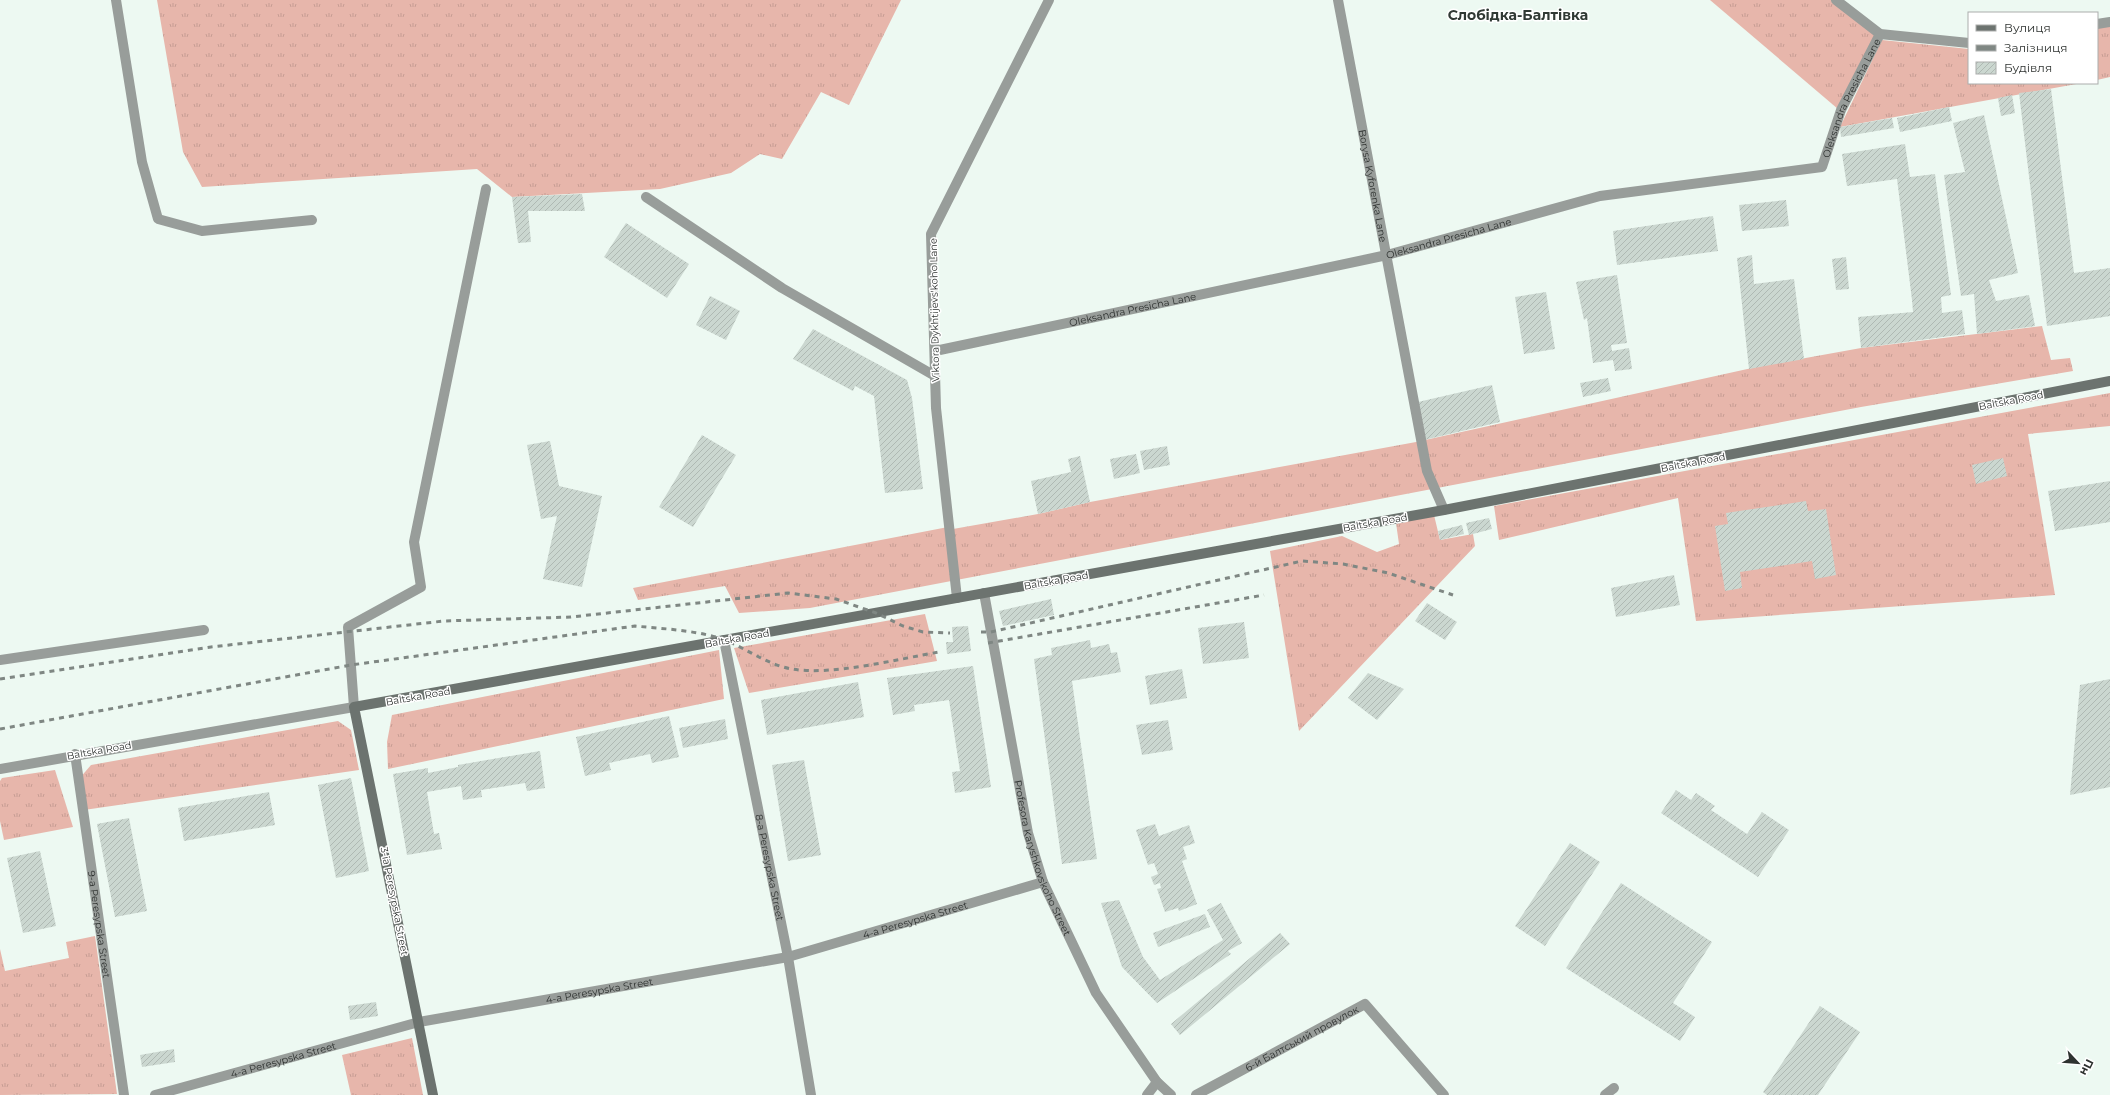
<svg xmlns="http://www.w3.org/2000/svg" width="2110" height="1095" font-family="Montserrat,sans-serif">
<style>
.grass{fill:url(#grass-tufts)}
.building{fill:url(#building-hatch)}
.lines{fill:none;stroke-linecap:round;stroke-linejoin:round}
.lane{stroke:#989d9a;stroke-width:10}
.street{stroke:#989d9a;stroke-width:10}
.secondary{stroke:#6c736f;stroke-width:10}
.rail{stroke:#7f8783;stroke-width:3;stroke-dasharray:5 5;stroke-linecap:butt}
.labels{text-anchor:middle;stroke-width:3;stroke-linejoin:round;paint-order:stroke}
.street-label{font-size:10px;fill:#2e3230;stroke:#fff}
.district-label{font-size:14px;font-weight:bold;fill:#303934;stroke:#fff}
</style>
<defs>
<pattern id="grass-tufts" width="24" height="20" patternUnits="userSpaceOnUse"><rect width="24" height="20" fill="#e7b6ab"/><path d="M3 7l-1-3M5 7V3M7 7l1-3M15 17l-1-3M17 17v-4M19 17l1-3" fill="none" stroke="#c69d93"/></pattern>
<pattern id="building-hatch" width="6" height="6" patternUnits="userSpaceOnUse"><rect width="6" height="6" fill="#cbd7d0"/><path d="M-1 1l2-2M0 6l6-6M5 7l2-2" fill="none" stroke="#afb9b3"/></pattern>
</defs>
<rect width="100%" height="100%" fill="#edf9f2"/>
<g class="grass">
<polygon points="157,0 901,0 849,105 821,92 782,159 760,154 731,173 660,189 512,197 477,169 202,187 183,152"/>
<polygon points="1710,0 1832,0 1877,35 1838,109"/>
<polygon points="2110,24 2110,77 2097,80 2097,26"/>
<polygon points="1882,40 1969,49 1969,83 2082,83 1840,127"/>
<polygon points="2042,326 2051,360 2070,358 2073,371 1861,407 810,608 739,613 725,586 638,600 633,588 948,527 953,529 1038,514 1090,502 1416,442 1761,366 1861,348"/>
<polygon points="2110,393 2110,426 2028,434 2055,595 1696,621 1678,498 1499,540 1494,506"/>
<polygon points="1434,515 1440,540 1473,534 1475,546 1299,731 1270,551 1342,536 1377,552 1399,544 1396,523"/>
<polygon points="925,614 937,661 749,693 734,648"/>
<polygon points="719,650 724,699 388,769 387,742 392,715"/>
<polygon points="338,721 351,730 359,770 84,810 79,779 91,765"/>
<polygon points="55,770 73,827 4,840 0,821 0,781 2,778"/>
<polygon points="95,936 117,1094 0,1095 0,949 5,971 69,958 66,942"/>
<polygon points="412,1038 423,1095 351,1095 342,1055"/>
</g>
<g class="building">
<polygon points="2051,89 2074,273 2110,268 2110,316 2047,326 2019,93"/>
<polygon points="2012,95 2015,113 2001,116 1998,98"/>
<polygon points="1949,107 1952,121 1900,132 1897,118"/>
<polygon points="1984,115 2018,273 1989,280 1996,301 2029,295 2035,326 1977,334 1974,294 1961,296 1944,175 1965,172 1953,123"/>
<polygon points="1892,118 1894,128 1841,137 1840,127"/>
<polygon points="1905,144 1910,177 1935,174 1951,295 1941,297 1942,313 1962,310 1965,334 1861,348 1858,317 1913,312 1912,300 1897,179 1847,186 1842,154"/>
<polygon points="582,194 585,211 528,211 531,242 518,243 512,197"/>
<polygon points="1786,200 1789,226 1742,231 1739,205"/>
<polygon points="1713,216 1718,251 1617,265 1613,231"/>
<polygon points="626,223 689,264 667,298 604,257"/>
<polygon points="1752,255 1754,284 1794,279 1804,359 1749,369 1737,258"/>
<polygon points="1846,257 1849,289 1836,290 1832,259"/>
<polygon points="1617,275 1627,343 1611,345 1612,351 1629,348 1632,369 1615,371 1613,360 1593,363 1587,318 1584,320 1576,282"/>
<polygon points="1546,292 1555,349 1524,354 1515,297"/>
<polygon points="710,296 740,311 726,340 696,325"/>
<polygon points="813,329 907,380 912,398 923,489 885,493 874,396 855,386 853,391 793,359"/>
<polygon points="1608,378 1611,391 1583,397 1580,383"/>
<polygon points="1492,385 1500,422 1424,440 1418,402"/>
<polygon points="702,435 736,455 693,527 659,507"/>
<polygon points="550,441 559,486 602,496 582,587 543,579 557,516 541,519 527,445"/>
<polygon points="1167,446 1170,465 1144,470 1140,451"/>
<polygon points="1136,454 1140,473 1114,479 1110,459"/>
<polygon points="1080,456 1090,502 1038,514 1031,481 1071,472 1068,459"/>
<polygon points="2003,458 2007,476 1976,484 1972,465"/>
<polygon points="2110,481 2110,522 2055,531 2048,491"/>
<polygon points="1806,501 1808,511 1826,509 1836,575 1815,579 1812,561 1740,572 1742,588 1725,591 1715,526 1728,524 1726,513"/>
<polygon points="1489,518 1492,529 1469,535 1466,523"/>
<polygon points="1462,525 1464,534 1440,540 1438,531"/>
<polygon points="1674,575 1680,605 1616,617 1611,588"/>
<polygon points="1051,599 1054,615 1003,626 999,611"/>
<polygon points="1427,603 1457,622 1445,640 1415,621"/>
<polygon points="1244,622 1249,658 1203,664 1198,628"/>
<polygon points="968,626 971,651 947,654 946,642 953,642 952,627"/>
<polygon points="1090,640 1091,648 1109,644 1111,653 1117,652 1121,672 1072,681 1097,859 1062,864 1034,659 1052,655 1051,648"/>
<polygon points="973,666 991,787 955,793 952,772 960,771 949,700 914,705 915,711 893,715 887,678"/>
<polygon points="1182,669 1187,698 1150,705 1145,676"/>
<polygon points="1368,673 1404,689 1377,720 1348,698"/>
<polygon points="2110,679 2110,787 2070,795 2080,685"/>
<polygon points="858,682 864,717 767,735 761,700"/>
<polygon points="669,716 679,757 652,763 650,754 609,763 611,770 585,776 576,737"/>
<polygon points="725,719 728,739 683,748 679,728"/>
<polygon points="1168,720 1173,750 1142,755 1136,725"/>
<polygon points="540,751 545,788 527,791 525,783 481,790 482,797 463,800 461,786 427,792 434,834 439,833 442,849 407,855 393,774 428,768 428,773 458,767 458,765"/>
<polygon points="804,760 821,855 788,861 772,765"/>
<polygon points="351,778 369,871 336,878 318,785"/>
<polygon points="1676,790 1691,800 1696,793 1715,806 1711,810 1747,834 1762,812 1789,830 1758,877 1661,813"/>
<polygon points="269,792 275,825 184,841 178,808"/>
<polygon points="129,818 147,911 115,917 97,824"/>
<polygon points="1155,824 1159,836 1189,825 1195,843 1183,847 1187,859 1182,861 1197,904 1179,911 1178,908 1165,912 1157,889 1161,888 1160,883 1154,885 1151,877 1158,874 1154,863 1148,865 1136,830"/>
<polygon points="1570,843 1600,862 1545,946 1515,926"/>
<polygon points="40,851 56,926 23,933 7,858"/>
<polygon points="1621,883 1712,942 1673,1003 1695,1017 1680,1041 1566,968"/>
<polygon points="1119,900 1143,957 1160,980 1223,940 1207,910 1221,903 1242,943 1228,951 1231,954 1157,1003 1122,967 1101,903"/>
<polygon points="1205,914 1210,927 1158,947 1153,933"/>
<polygon points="1280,933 1290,944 1180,1035 1171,1024"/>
<polygon points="376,1002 378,1016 350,1020 348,1006"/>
<polygon points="1820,1006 1860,1032 1818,1095 1767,1095 1763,1092"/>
<polygon points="174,1049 175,1062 142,1067 140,1055"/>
</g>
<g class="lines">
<g class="lane">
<polyline points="116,0 142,162 158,219 202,231 312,220"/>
<polyline points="646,197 782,288 935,376"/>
<polyline points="0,660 204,630"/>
<polyline points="354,707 348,627 421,587 414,542 486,189"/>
</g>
<g class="street">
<path id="s1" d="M1338,0L1427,471L1444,510"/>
<polyline points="1836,0 1880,34 1969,43"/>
<polyline points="2097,24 2110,22"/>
<path id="s2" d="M935,351L1387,255L1600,196L1822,167L1841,110L1880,34"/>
<path id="s3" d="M984,593L1028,833L1043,882L1096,993L1157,1082L1171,1095"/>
<polyline points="957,598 936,408 931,234 1049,0"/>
<path id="s4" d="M724,640L788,957L811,1095"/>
<path id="s5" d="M75,754L124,1095"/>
<polyline points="0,769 354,707"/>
<path id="s6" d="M155,1095L419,1022L788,957L1043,882"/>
<polyline points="1147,1095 1157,1082"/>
<path id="s7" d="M1196,1095L1365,1004L1444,1095"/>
<polyline points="1605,1095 1614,1088"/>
</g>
<polyline class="secondary" points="433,1095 354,707 1444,510 2110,381"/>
<g class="rail">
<polyline points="981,632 991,632 1302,561 1343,564 1388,573 1453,595"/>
<polyline points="988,643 1264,595"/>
<polyline points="0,679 211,647 444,621 571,617 788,593 836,599 876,613 903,626 923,632 950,633"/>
<path d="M0,729L351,665L635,626C664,629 697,630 725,640C747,649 768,665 792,669C832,676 898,659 939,652"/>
</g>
</g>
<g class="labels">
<g class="street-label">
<text dy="4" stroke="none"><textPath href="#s2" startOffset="982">Oleksandra Presicha Lane</textPath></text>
<text dy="4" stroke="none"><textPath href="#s1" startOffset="189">Borysa Kyforenka Lane</textPath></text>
<text dy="4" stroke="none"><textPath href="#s2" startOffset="526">Oleksandra Presicha Lane</textPath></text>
<text dy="4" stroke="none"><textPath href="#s2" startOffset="202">Oleksandra Presicha Lane</textPath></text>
<text transform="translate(934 310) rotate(-91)" y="4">Viktora Dykhtijevs'koho Lane</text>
<text transform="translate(2011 400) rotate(-11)" y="4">Baltska Road</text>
<text transform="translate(1693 462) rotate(-11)" y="4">Baltska Road</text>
<text transform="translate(1375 522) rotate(-10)" y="4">Baltska Road</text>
<text transform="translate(1056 580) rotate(-10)" y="4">Baltska Road</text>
<text transform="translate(737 638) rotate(-10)" y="4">Baltska Road</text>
<text transform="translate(418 696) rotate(-10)" y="4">Baltska Road</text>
<text transform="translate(99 750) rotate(-10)" y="4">Baltska Road</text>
<text dy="4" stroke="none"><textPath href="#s3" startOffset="272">Profesora Karyshkovskoho Street</textPath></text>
<text dy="4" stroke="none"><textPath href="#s4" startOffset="232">8-a Peresypska Street</textPath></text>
<text transform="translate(395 901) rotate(79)" y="4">3-ia Peresypska Street</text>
<text dy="4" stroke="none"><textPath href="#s6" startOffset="781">4-a Peresypska Street</textPath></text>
<text dy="4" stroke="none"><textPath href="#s5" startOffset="172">9-a Peresypska Street</textPath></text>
<text dy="4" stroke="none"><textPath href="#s6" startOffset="457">4-a Peresypska Street</textPath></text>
<text dy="4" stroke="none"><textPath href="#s7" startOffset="120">6-й Балтський провулок</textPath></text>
<text dy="4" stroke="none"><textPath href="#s6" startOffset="133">4-a Peresypska Street</textPath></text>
</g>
<g class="district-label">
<text x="1518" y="20">Слобідка-Балтівка</text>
</g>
</g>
<rect x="1968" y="12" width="130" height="72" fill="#ffffff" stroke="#abadac"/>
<rect x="1976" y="25" width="20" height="6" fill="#6c736f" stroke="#abadac"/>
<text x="2004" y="32" font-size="12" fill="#2e3230">Вулиця</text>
<rect x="1976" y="45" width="20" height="6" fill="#7f8783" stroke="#abadac"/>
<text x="2004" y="52" font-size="12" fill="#2e3230">Залізниця</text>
<rect x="1976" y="62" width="20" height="12" fill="url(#building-hatch)" stroke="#abadac"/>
<text x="2004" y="72" font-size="12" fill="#2e3230">Будівля</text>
<g transform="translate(2078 1063) rotate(116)" stroke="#ffffff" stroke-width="3" paint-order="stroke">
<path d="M0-3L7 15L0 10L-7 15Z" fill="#2e3230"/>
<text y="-6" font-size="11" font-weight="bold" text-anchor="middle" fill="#2e3230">Пн</text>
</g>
</svg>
